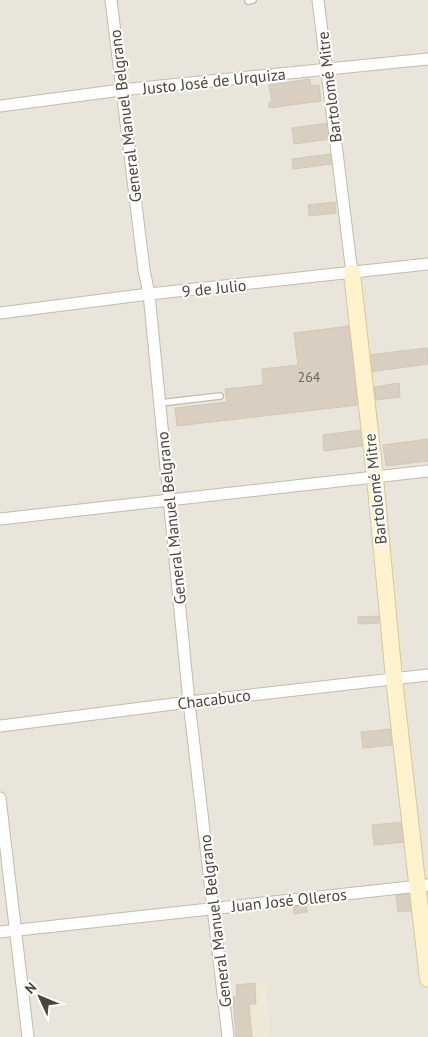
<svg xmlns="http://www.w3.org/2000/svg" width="428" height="1037" font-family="'PT Sans',sans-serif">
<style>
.residential{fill:#eae5da}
.education{fill:#efe8d6}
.building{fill:#d8cfc1;stroke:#d3c7b4}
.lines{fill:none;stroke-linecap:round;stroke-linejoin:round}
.lane-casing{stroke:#c2bbae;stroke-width:8}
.street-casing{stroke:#c2bbae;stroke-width:13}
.secondary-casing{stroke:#d6c79b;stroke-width:18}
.lane{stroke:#fff;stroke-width:5.5}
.street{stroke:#fff;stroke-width:11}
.secondary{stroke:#fff3cd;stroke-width:16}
.labels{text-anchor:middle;stroke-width:4;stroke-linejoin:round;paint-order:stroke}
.number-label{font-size:14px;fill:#6e675b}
.street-label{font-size:16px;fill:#4b4439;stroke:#fff}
</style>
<rect width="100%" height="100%" fill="#f6f3ec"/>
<rect class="residential" x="0" y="0" width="428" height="1037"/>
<polygon class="education" points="266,982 270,1037 235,1037 230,985"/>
<g class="building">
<polygon points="310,79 311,86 319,85 321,101 269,108 269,102 272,102 269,85"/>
<polygon points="328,123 330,139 294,144 292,128"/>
<polygon points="331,154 332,164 293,169 292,159"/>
<polygon points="335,202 336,213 309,216 308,205"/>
<polygon points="349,326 358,405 177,426 175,408 227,402 225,389 263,385 262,369 298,365 294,333"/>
<polygon points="427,348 428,364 369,372 368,355"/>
<polygon points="399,383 400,397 376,400 374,387"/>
<polygon points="361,430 363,446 324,451 323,435"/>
<polygon points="428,439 428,461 386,466 383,445"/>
<polygon points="379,616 379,623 358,624 358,617"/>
<polygon points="390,729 392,745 363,748 361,732"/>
<polygon points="404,822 406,842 374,845 372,825"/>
<polygon points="415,892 417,910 398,912 396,895"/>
<polygon points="306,901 307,912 294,914 293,902"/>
<polygon points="255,983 256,1004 249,1004 252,1037 236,1037 233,997 237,996 236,985"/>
</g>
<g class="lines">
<defs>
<g id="lane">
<polyline points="248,1 253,0"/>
<polyline points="160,403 220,396"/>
</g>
<g id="street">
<polyline points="111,0 144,270 149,294 189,702 228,1037"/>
<polyline points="318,0 352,273"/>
<polyline points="0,106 121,90 428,59"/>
<polyline points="0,313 149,294 428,264"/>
<polyline points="0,519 428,471"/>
<polyline points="0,726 189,702 428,675"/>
<polyline points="0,798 28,1037"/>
<polyline points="0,932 428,885"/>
</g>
<polyline id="secondary" points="352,273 375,477 394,679 428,979"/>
</defs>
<use href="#lane" class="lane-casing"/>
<use href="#street" class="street-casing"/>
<use href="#secondary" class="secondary-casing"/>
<use href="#lane" class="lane"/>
<use href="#street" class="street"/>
<use href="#secondary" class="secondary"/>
</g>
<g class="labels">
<g class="number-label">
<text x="309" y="382">264</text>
</g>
<g class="street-label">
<text transform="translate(214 81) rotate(-6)" y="6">Justo José de Urquiza</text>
<text transform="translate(329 87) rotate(-97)" y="6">Bartolomé Mitre</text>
<text transform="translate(125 116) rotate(-97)" y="6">General Manuel Belgrano</text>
<text transform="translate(214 288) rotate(-6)" y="6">9 de Julio</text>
<text transform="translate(375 489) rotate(-96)" y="6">Bartolomé Mitre</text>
<text transform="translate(171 518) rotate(-96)" y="6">General Manuel Belgrano</text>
<text transform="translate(214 699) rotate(-7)" y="6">Chacabuco</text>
<text transform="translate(289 900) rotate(-6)" y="6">Juan José Olleros</text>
<text transform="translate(215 921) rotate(-97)" y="6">General Manuel Belgrano</text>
</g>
</g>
<g transform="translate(40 997) rotate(314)" stroke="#ffffff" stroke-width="4" paint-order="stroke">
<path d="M0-4L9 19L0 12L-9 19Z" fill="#4b4439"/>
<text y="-8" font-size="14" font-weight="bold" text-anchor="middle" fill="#4b4439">N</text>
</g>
</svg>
